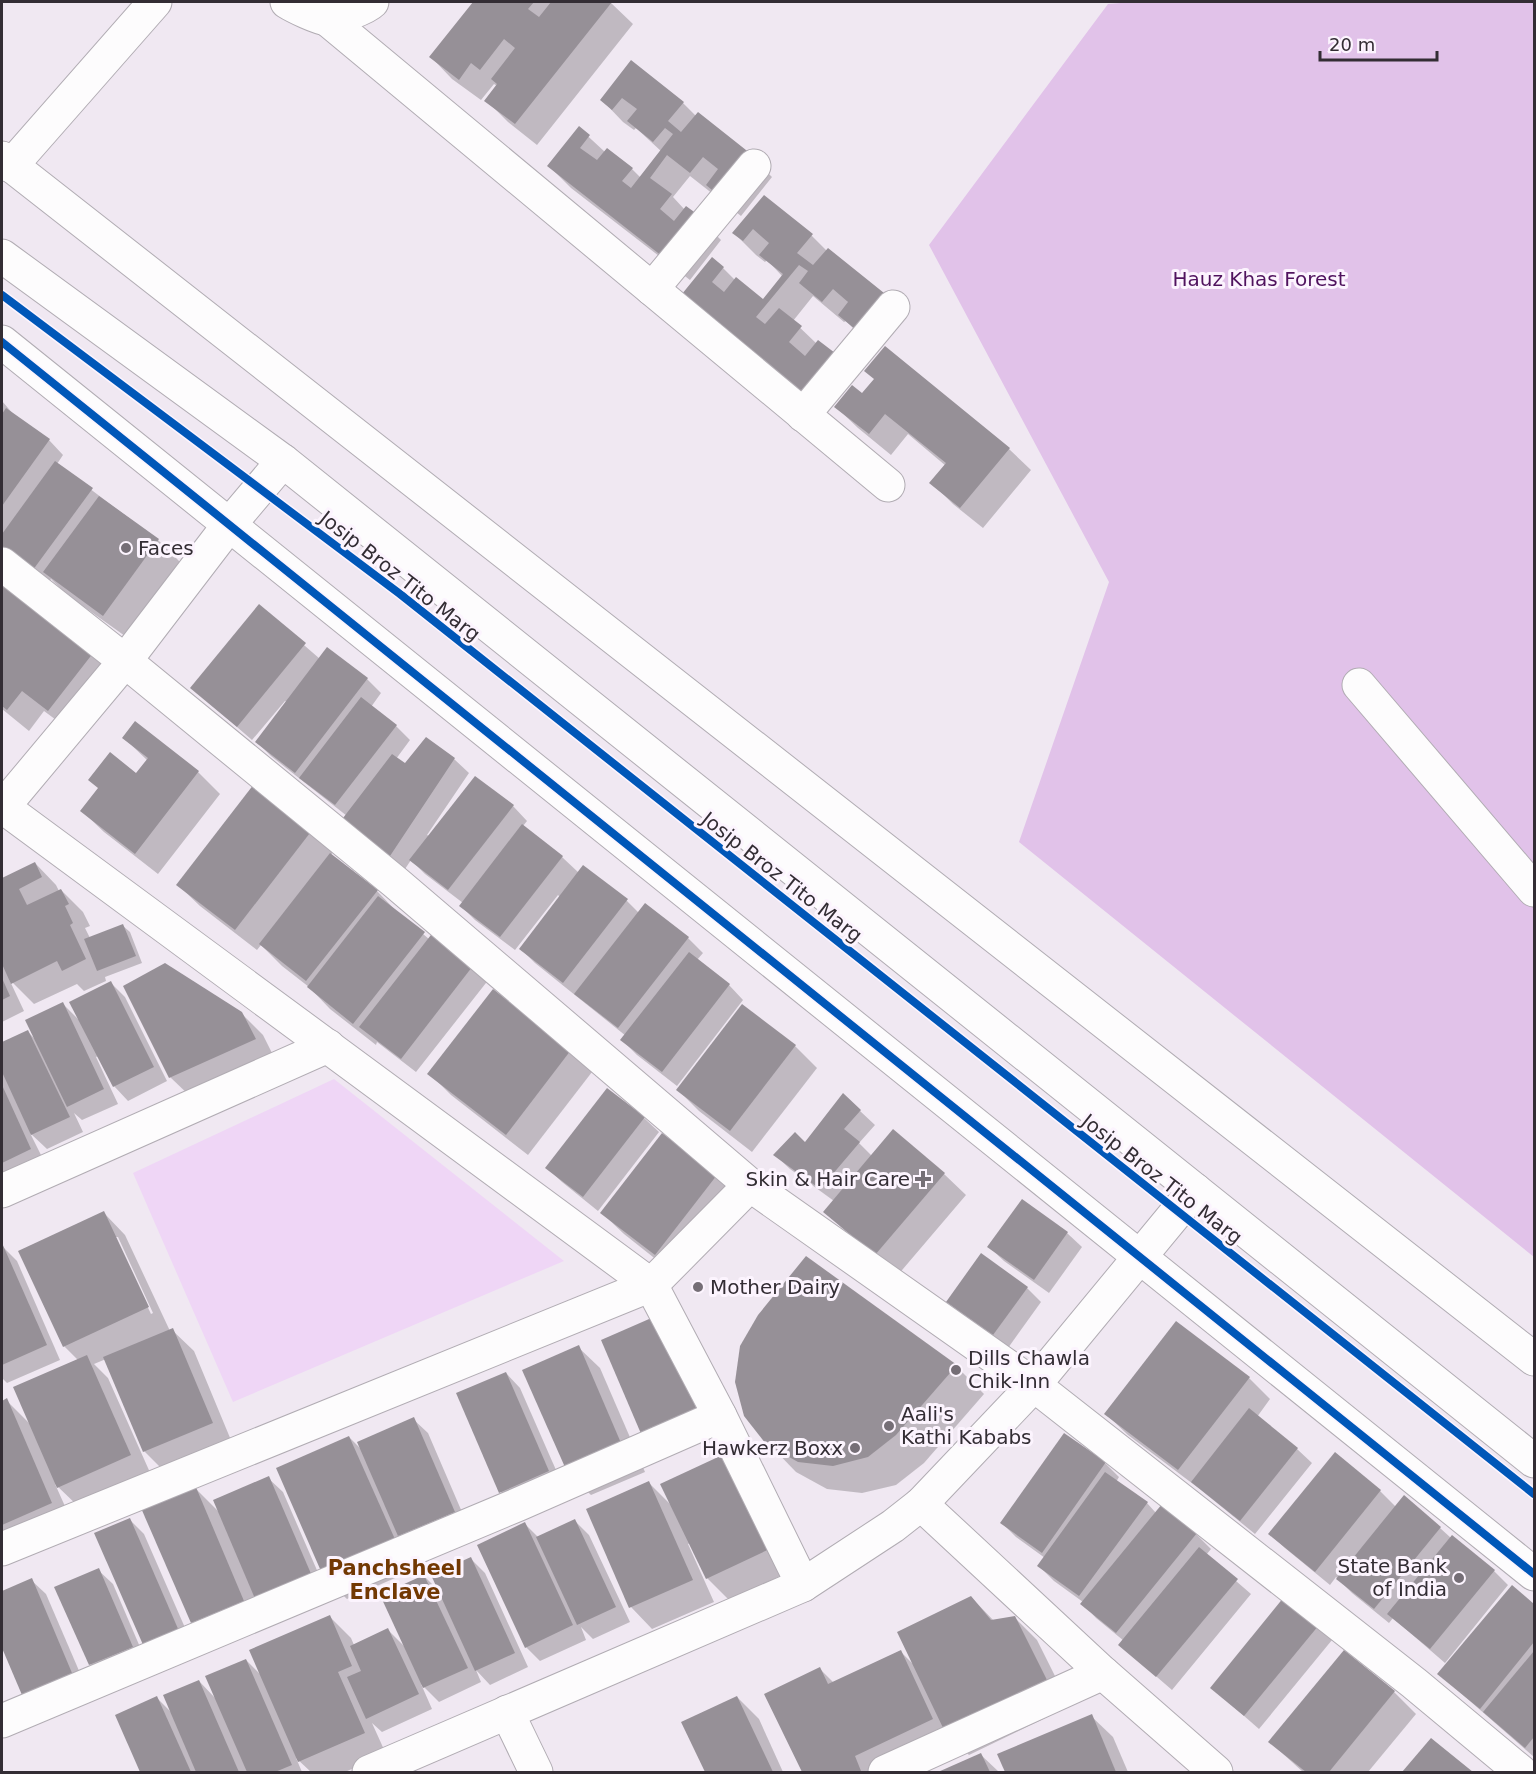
<svg xmlns="http://www.w3.org/2000/svg" width="1536" height="1774" font-family="'DejaVu Sans',sans-serif">
<style>
.green{fill:#efd6f6}
.forest{fill:#e1c2e9}
.shadow{fill:#0003;fill-rule:evenodd}
.building{fill:#969097}
.lines{fill:none;stroke-linecap:round;stroke-linejoin:round}
.street-casing{stroke:#b1acb3;stroke-width:35}
.secondary-casing{stroke:#b1acb3;stroke-width:35}
.street{stroke:#fdfcfd;stroke-width:33}
.secondary{stroke:#fdfcfd;stroke-width:33}
.cycleway-casing{stroke:#fcf4fe;stroke-width:11}
.cycleway{stroke:#0057b8;stroke-width:8}
.poi-dot{fill:#756e76;stroke:#fcf4fe;stroke-width:2}
.labels{text-anchor:middle;stroke-width:6;stroke-linejoin:round;paint-order:stroke}
.park-label{font-size:20px;fill:#50135e;stroke:#fcf4fe}
.poi-label{font-size:20px;fill:#332d34;stroke:#fcf4fe;text-anchor:start}
.street-label{font-size:20px;fill:#332d34;stroke:#fcf4fe}
.neighbourhood-label{font-size:21px;font-weight:bold;fill:#723803;stroke:#fcf4fe}
</style>
<rect width="100%" height="100%" fill="#f0e8f2"/>
<polygon class="green" points="334,1079 564,1261 233,1402 133,1173"/>
<polygon class="forest" points="1133,2 1534,2 1534,1257 1019,842 1109,582 929,245 1108,4"/>
<g class="shadow">
<polygon points="475,2 610,2 633,24 537,145 508,122 486,100 497,86 494,84 481,100 452,79 431,57"/>
<polygon points="631,62 683,103 696,116 750,155 772,177 741,216 690,176 673,197 685,210 700,219 721,240 690,280 571,188 549,166 579,128 605,152 632,169 641,178 662,152 636,128 634,130 623,122 602,100"/>
<polygon points="764,197 812,236 827,251 828,250 861,336 846,321 844,322 813,296 793,321 817,344 824,413 684,293 723,268 735,280 764,301 783,277 767,260 765,262 756,255 734,233"/>
<polygon points="862,395 1009,449 1031,470 983,528 953,504 932,483 946,466 908,434 891,455 858,428 836,407"/>
<polygon points="2,401 14,415 49,440 63,455 57,464 158,540 180,562 125,636 66,594 51,579 45,587 2,553"/>
<polygon points="6,580 118,671 71,731 44,711 29,731 2,709 2,586"/>
<polygon points="259,606 320,659 367,679 381,693 371,707 396,726 410,740 396,759 405,765 454,759 469,773 427,835 429,836 513,806 527,821 523,826 562,857 579,873 584,867 627,901 639,913 645,905 688,938 703,953 697,960 729,985 743,1000 677,1086 637,1055 622,1040 626,1036 535,963 521,949 560,897 558,895 515,950 475,920 461,906 463,903 425,874 411,860 403,872 347,816 271,756 257,742 287,702 285,701 252,740 192,688"/>
<polygon points="135,724 198,772 220,794 158,874 104,832 82,811 137,775 148,761 124,738"/>
<polygon points="254,786 333,852 331,855 377,891 398,913 429,939 493,974 416,1072 377,1042 376,1045 330,1009 309,987 282,966 261,945 257,950 200,906 178,885"/>
<polygon points="35,863 56,885 59,891 61,890 83,912 90,926 85,928 90,938 123,926 130,932 142,963 105,977 106,981 84,991 77,984 34,1004 9,979 24,1011 2,1022 2,880"/>
<polygon points="111,983 125,997 167,1081 128,1101 114,1086 98,1056 96,1057 118,1104 82,1120 74,1113 83,1132 47,1149 30,1133 45,1163 2,1184 2,1044 28,1032 36,1040 63,1004 79,1020"/>
<polygon points="742,1006 795,1046 817,1068 752,1152 699,1111 678,1090"/>
<polygon points="241,1013 263,1035 276,1061 192,1098 170,1077"/>
<polygon points="570,1051 592,1072 528,1155 451,1095 429,1073"/>
<polygon points="608,1090 644,1118 659,1132 598,1211 562,1182 547,1168"/>
<polygon points="860,1111 875,1125 859,1143 872,1156 944,1174 966,1195 897,1276 847,1233 825,1211 834,1201 790,1169 775,1155 805,1144"/>
<polygon points="716,1176 738,1197 677,1276 624,1234 602,1213"/>
<path d="M104,1213L125,1235L170,1331L172,1330L194,1351L233,1445L166,1473L144,1451L106,1359L94,1364L108,1378L152,1477L80,1508L55,1484L73,1524L2,1555V1402L6,1400L30,1424L78,1360L64,1346ZM114,1237H118L153,1313L151,1314Z"/>
<polygon points="1067,1233 1082,1247 1049,1293 1004,1261 989,1247"/>
<polygon points="2,1246 17,1261 60,1360 7,1383 2,1378"/>
<polygon points="1027,1288 1041,1302 1008,1348 963,1316 948,1301"/>
<polygon points="578,1347 600,1368 645,1472 591,1495 569,1474"/>
<polygon points="956,1366 984,1394 924,1463 896,1485 862,1493 827,1489 796,1472 768,1443"/>
<polygon points="506,1373 520,1388 563,1486 515,1507 501,1492"/>
<polygon points="1249,1378 1270,1399 1257,1417 1297,1449 1312,1463 1255,1534 1201,1490 1128,1435 1106,1414"/>
<polygon points="413,1419 428,1433 468,1526 408,1544 418,1568 347,1599 325,1578 349,1437 363,1451"/>
<polygon points="1335,1455 1380,1491 1396,1507 1440,1528 1451,1538 1494,1571 1508,1585 1445,1663 1393,1618 1389,1623 1352,1593 1336,1577 1330,1585 1285,1548 1270,1534"/>
<polygon points="1105,1463 1119,1477 1116,1482 1147,1503 1156,1513 1162,1506 1196,1534 1211,1549 1206,1555 1251,1594 1172,1690 1120,1645 1124,1641 1096,1618 1082,1603 1083,1602 1054,1581 1039,1566 1045,1558 1016,1537 1002,1523"/>
<polygon points="268,1478 283,1492 326,1591 272,1614 254,1596 265,1622 214,1644 193,1622 194,1487 219,1512"/>
<polygon points="648,1482 672,1506 662,1484 797,1568 729,1600 707,1578 690,1543 688,1544 714,1602 652,1629 631,1607 588,1509"/>
<polygon points="130,1520 144,1534 193,1646 159,1660"/>
<polygon points="575,1521 589,1535 630,1622 593,1639 581,1627 586,1640 540,1661 526,1647 525,1524 539,1538"/>
<polygon points="471,1559 485,1573 528,1667 490,1685 476,1670 481,1682 439,1702 421,1684 432,1709 382,1732 372,1723 386,1754 345,1772 311,1772 296,1758 302,1772 141,1772 117,1715 157,1698 172,1713 199,1681 216,1699 246,1660 263,1677 330,1617 351,1638 354,1645 388,1630 406,1648 424,1576 440,1592"/>
<polygon points="98,1570 113,1584 146,1661 104,1679 90,1664"/>
<polygon points="31,1580 46,1594 86,1687 23,1694 2,1644 2,1593"/>
<polygon points="1512,1587 1534,1606 1534,1757 1439,1674"/>
<polygon points="971,1597 994,1621 1015,1618 1037,1640 1070,1706 969,1755 955,1741 887,1772 803,1772 766,1695 820,1669 834,1683 900,1651 915,1666"/>
<polygon points="1318,1626 1332,1640 1259,1729 1212,1688"/>
<polygon points="1345,1652 1394,1692 1416,1714 1368,1772 1303,1772 1270,1742"/>
<polygon points="737,1697 759,1719 783,1772 706,1772 683,1722"/>
<polygon points="1091,1716 1113,1737 1128,1772 1007,1772 999,1754"/>
<polygon points="1431,1740 1470,1772 1404,1772"/>
<polygon points="981,1755 999,1772 942,1772"/>
</g>
<g class="building">
<polygon points="473,2 534,2 528,9 539,17 551,2 612,2 515,124 484,101 497,84 491,79 515,48 504,39 480,70 471,63 459,80 429,57"/>
<polygon points="631,60 684,102 668,121 681,132 698,112 751,154 718,195 706,185 718,169 703,157 690,173 667,155 650,178 672,194 660,209 674,221 686,206 701,217 667,260 547,166 579,126 590,135 580,148 597,160 607,148 633,168 622,181 631,188 673,134 665,128 653,142 627,121 637,109 622,98 612,110 600,100"/>
<polygon points="764,195 813,234 797,253 813,265 828,248 884,293 855,329 838,315 848,302 833,289 822,302 799,283 808,271 799,265 756,317 765,324 779,308 802,326 789,342 805,356 818,340 835,353 802,392 682,294 712,257 724,267 712,282 724,292 736,277 763,299 783,274 759,255 769,243 753,229 743,241 732,233"/>
<polygon points="885,346 1010,448 960,508 929,483 946,463 885,414 869,434 834,407 852,385 862,393 874,379 864,371"/>
<polygon points="6,408 50,439 2,506 2,414"/>
<polygon points="55,461 93,488 30,574 2,553 2,534"/>
<polygon points="99,496 159,539 103,616 43,572"/>
<polygon points="2,584 97,648 48,711 22,691 7,710 2,706"/>
<polygon points="259,604 306,643 237,727 190,688"/>
<polygon points="327,647 368,678 295,773 255,742"/>
<polygon points="361,697 397,725 335,805 299,778"/>
<polygon points="135,721 199,771 135,854 80,811 98,788 88,780 110,752 136,773 148,758 122,738"/>
<polygon points="426,737 455,758 388,859 340,822 392,754 405,763"/>
<polygon points="475,776 514,805 448,890 409,860"/>
<polygon points="254,784 313,829 235,930 176,885"/>
<polygon points="522,824 563,856 500,937 459,906"/>
<polygon points="330,853 378,890 306,981 259,944"/>
<polygon points="35,862 42,877 19,889 27,905 61,889 69,904 65,906 73,923 70,925 86,959 62,971 57,961 11,984 2,964 2,878"/>
<polygon points="583,865 628,899 563,983 519,949"/>
<polygon points="378,896 425,932 353,1024 307,987"/>
<polygon points="645,903 689,937 618,1028 574,994"/>
<polygon points="123,924 136,956 97,971 84,939"/>
<polygon points="438,926 479,958 401,1059 359,1027"/>
<polygon points="689,952 730,984 662,1072 620,1040"/>
<polygon points="165,963 242,1012 256,1039 169,1078 123,986"/>
<polygon points="2,978 10,996 2,1000"/>
<polygon points="111,981 154,1067 113,1087 69,1002"/>
<polygon points="493,989 571,1050 506,1135 427,1074"/>
<polygon points="63,1002 104,1089 67,1107 25,1020"/>
<polygon points="742,1004 796,1045 730,1131 676,1090"/>
<polygon points="28,1030 70,1117 31,1135 2,1072 2,1042"/>
<polygon points="2,1085 31,1149 2,1163"/>
<polygon points="607,1088 645,1117 583,1197 545,1168"/>
<polygon points="843,1093 861,1110 844,1129 860,1142 820,1189 773,1155 795,1132 805,1142"/>
<polygon points="893,1129 945,1173 875,1255 823,1212"/>
<polygon points="662,1133 717,1175 655,1255 600,1213"/>
<polygon points="1022,1199 1068,1232 1034,1280 987,1247"/>
<polygon points="104,1211 149,1307 63,1347 18,1251"/>
<polygon points="2,1243 47,1345 2,1365"/>
<polygon points="981,1253 1028,1287 993,1335 946,1302"/>
<polygon points="806,1256 957,1365 896,1435 868,1457 833,1466 798,1462 766,1444 744,1416 735,1382 740,1346 758,1315"/>
<polygon points="656,1316 698,1412 642,1436 601,1340"/>
<polygon points="1176,1321 1250,1377 1178,1470 1104,1414"/>
<polygon points="173,1328 213,1423 143,1452 103,1357"/>
<polygon points="579,1345 624,1450 568,1474 522,1370"/>
<polygon points="87,1355 131,1455 57,1488 13,1387"/>
<polygon points="506,1372 549,1471 499,1493 456,1393"/>
<polygon points="7,1398 52,1503 2,1525 2,1401"/>
<polygon points="1249,1408 1298,1448 1240,1521 1191,1482"/>
<polygon points="414,1417 455,1512 398,1536 357,1442"/>
<polygon points="1064,1433 1106,1462 1042,1553 1000,1523"/>
<polygon points="349,1436 398,1546 324,1578 276,1468"/>
<polygon points="731,1451 776,1546 706,1579 660,1484"/>
<polygon points="1335,1452 1381,1490 1315,1572 1268,1534"/>
<polygon points="1105,1472 1148,1502 1079,1596 1037,1566"/>
<polygon points="269,1476 312,1576 256,1601 213,1500"/>
<polygon points="649,1481 693,1580 629,1608 586,1509"/>
<polygon points="195,1485 244,1601 191,1623 141,1508"/>
<polygon points="1404,1495 1441,1527 1374,1609 1336,1579"/>
<polygon points="1162,1504 1197,1533 1116,1633 1080,1604"/>
<polygon points="130,1518 179,1631 144,1647 94,1533"/>
<polygon points="575,1519 616,1607 577,1625 536,1537"/>
<polygon points="525,1522 573,1625 525,1648 477,1545"/>
<polygon points="1452,1535 1495,1570 1430,1649 1387,1614"/>
<polygon points="1199,1547 1238,1579 1156,1677 1118,1645"/>
<polygon points="471,1557 515,1653 475,1671 431,1575"/>
<polygon points="99,1568 133,1647 89,1665 54,1587"/>
<polygon points="424,1575 468,1668 423,1688 380,1595"/>
<polygon points="32,1578 72,1673 22,1695 2,1648 2,1591"/>
<polygon points="1512,1585 1534,1604 1534,1642 1480,1709 1437,1674"/>
<polygon points="971,1596 991,1620 1015,1616 1049,1684 946,1734 897,1632"/>
<polygon points="1284,1597 1319,1625 1244,1716 1210,1688"/>
<polygon points="330,1615 352,1666 338,1672 365,1733 298,1762 249,1650"/>
<polygon points="388,1628 419,1694 366,1719 347,1677 361,1671 350,1646"/>
<polygon points="901,1650 933,1719 855,1756 861,1771 859,1772 802,1772 764,1694 820,1667 828,1684"/>
<polygon points="1344,1650 1395,1691 1329,1772 1306,1772 1268,1742"/>
<polygon points="1534,1651 1534,1737 1525,1748 1483,1712"/>
<polygon points="246,1659 292,1765 275,1772 247,1772 205,1676"/>
<polygon points="199,1680 239,1772 196,1772 163,1695"/>
<polygon points="157,1696 191,1772 140,1772 115,1715"/>
<polygon points="737,1696 773,1772 705,1772 681,1722"/>
<polygon points="1092,1714 1116,1772 1005,1772 997,1754"/>
<polygon points="1431,1738 1473,1772 1402,1772"/>
<polygon points="981,1753 990,1772 938,1772"/>
</g>
<g class="lines">
<defs>
<g id="street">
<path d="M287,2C295,7 318,18 327,19C337,19 366,8 372,2"/>
<polyline points="327,19 888,485"/>
<polyline points="11,166 155,2"/>
<polyline points="652,289 754,166"/>
<polyline points="803,415 893,307"/>
<polyline points="283,461 229,525 125,661 3,807 651,1285 720,1416 803,1585"/>
<polyline points="2,564 125,661 395,882 750,1185"/>
<polyline points="1359,685 1534,890"/>
<polyline points="2,1191 328,1046"/>
<polyline points="921,1504 1103,1673 1216,1772"/>
<polyline points="2,1549 651,1285 750,1185 1034,1385 1414,1683 1521,1772"/>
<polyline points="507,1712 536,1772"/>
<polyline points="2,1721 519,1504 720,1416"/>
<polyline points="369,1772 803,1585 893,1526 921,1504 1034,1385 1195,1190"/>
<polyline points="885,1772 1103,1673"/>
</g>
<g id="secondary">
<polyline points="2,158 1534,1359"/>
<polyline points="2,256 283,461 1534,1461"/>
<polyline points="2,342 1534,1574"/>
</g>
</defs>
<use href="#street" class="street-casing"/>
<use href="#secondary" class="secondary-casing"/>
<use href="#street" class="street"/>
<use href="#secondary" class="secondary"/>
<defs>
<g id="cycleway">
<polyline points="2,295 400,594 1534,1494"/>
<polyline points="2,342 1534,1574"/>
</g>
</defs>
<use href="#cycleway" class="cycleway-casing"/>
<use href="#cycleway" class="cycleway"/>
</g>
<g class="poi-dot">
<circle cx="126" cy="548" r="6"/>
<path d="M920 1170h6v6h6v6h-6v6h-6v-6h-6v-6h6z"/>
<circle cx="698" cy="1287" r="6"/>
<circle cx="956" cy="1370" r="6"/>
<circle cx="889" cy="1426" r="6"/>
<circle cx="855" cy="1448" r="6"/>
<circle cx="1459" cy="1578" r="6"/>
</g>
<g class="labels">
<g class="park-label">
<text x="1259" y="286">Hauz Khas Forest</text>
</g>
<g class="poi-label">
<text x="138" y="555">Faces</text>
<text x="910" y="1186" text-anchor="end">Skin &amp; Hair Care</text>
<text x="710" y="1294">Mother Dairy</text>
<text x="968" y="1365">Dills Chawla<tspan x="968" dy="23">Chik-Inn</tspan></text>
<text x="901" y="1421">Aali's<tspan x="901" dy="23">Kathi Kababs</tspan></text>
<text x="843" y="1455" text-anchor="end">Hawkerz Boxx</text>
<text x="1447" y="1573" text-anchor="end">State Bank<tspan x="1447" dy="23">of India</tspan></text>
</g>
<g class="street-label">
<text transform="translate(400 576) rotate(38)" y="7">Josip Broz Tito Marg</text>
<text transform="translate(782 877) rotate(38)" y="7">Josip Broz Tito Marg</text>
<text transform="translate(1162 1179) rotate(38)" y="7">Josip Broz Tito Marg</text>
</g>
<g class="neighbourhood-label">
<text x="395" y="1575">Panchsheel<tspan x="395" dy="24">Enclave</tspan></text>
</g>
</g>
<rect width="1536" height="1774" fill="none" stroke="#332d34" stroke-width="6"/>
<path d="M1320 51v9h117v-9" fill="none" stroke="#332d34" stroke-width="3"/>
<text x="1329" y="51" font-size="18" fill="#332d34" stroke="#fcf4fe" stroke-width="4.5" paint-order="stroke">20 m</text>
</svg>
